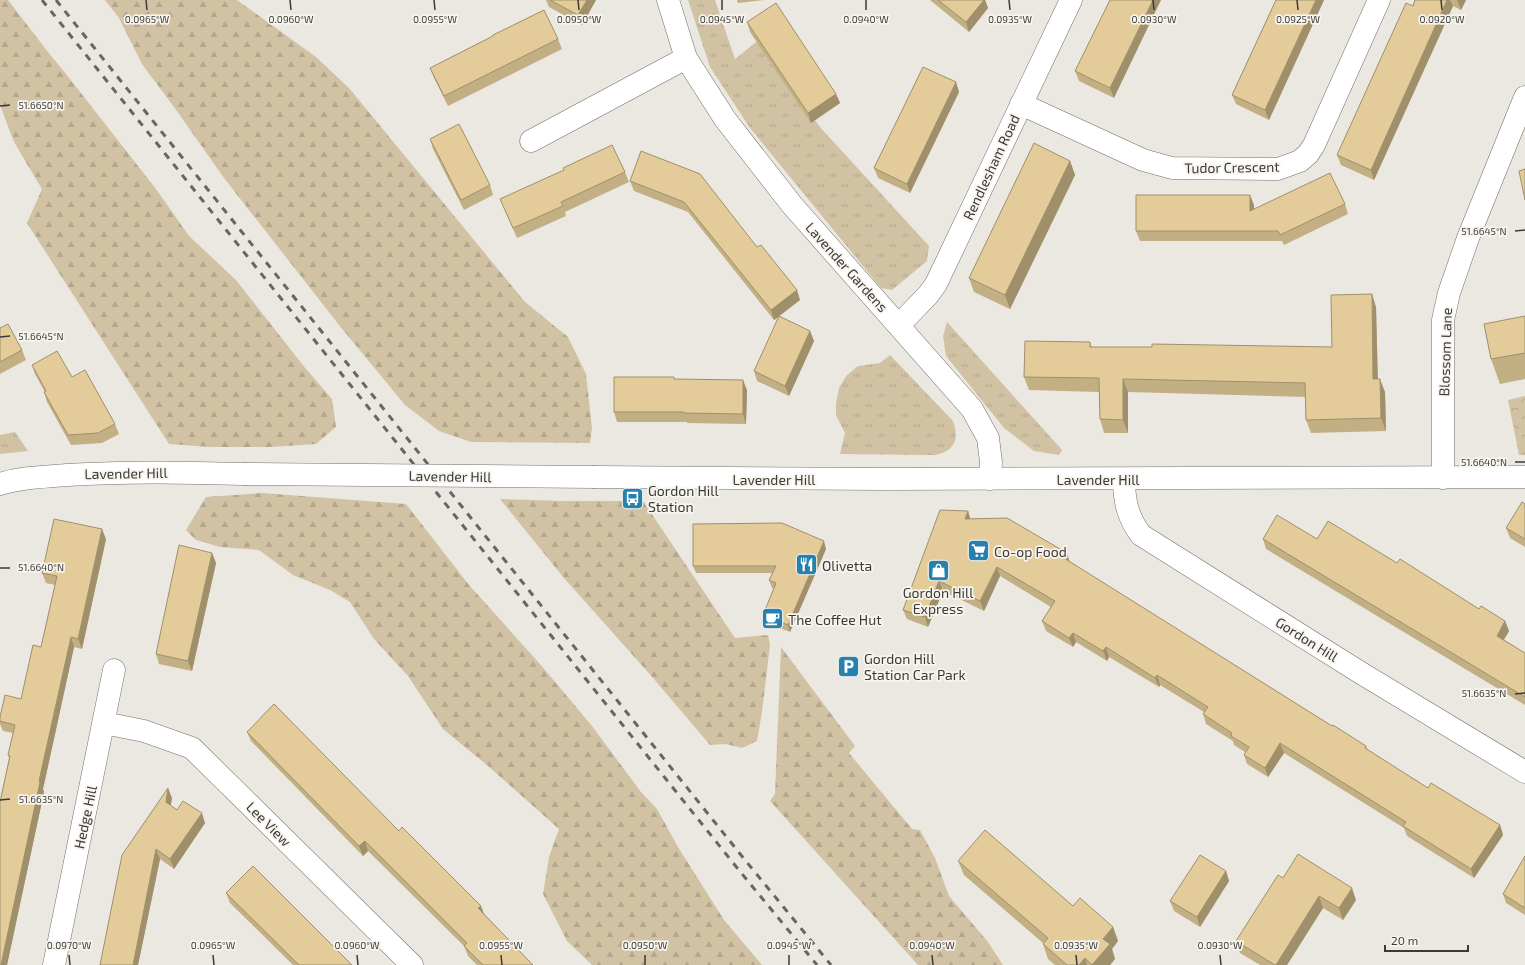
<svg xmlns="http://www.w3.org/2000/svg" width="1525" height="965" font-family="'Exo 2',sans-serif">
<style>
.grass{fill:url(#grass-tufts)}
.forest{fill:url(#forest-firs)}
.park{fill:url(#park-crowns)}
.lines{fill:none;stroke-linecap:round;stroke-linejoin:round}
.street-casing{stroke:#726f6a;stroke-width:23}
.secondary-casing{stroke:#726f6a;stroke-width:23}
.street{stroke:#fff;stroke-width:22}
.secondary{stroke:#fff;stroke-width:22}
.rail{stroke:#686663;stroke-width:3;stroke-dasharray:7 7;stroke-linecap:butt}
.secondary-bridge-casing{stroke:#726f6a;stroke-width:23;stroke-linecap:butt}
.secondary-bridge{stroke:#fff;stroke-width:22}
.wall{fill:#c3af84}
.shaded-wall{fill:#9f8f6b}
.building{fill:#e3cc99;stroke:#9f8f6b}
.ticks{fill:none;stroke:#3b3a38;stroke-width:1.5}
.labels{text-anchor:middle;dominant-baseline:central;stroke-width:3.5;stroke-linejoin:round;paint-order:stroke}
.street-label{font-size:14px;fill:#3b3a38;stroke:#f8f5ef}
.poi-label{font-size:14px;fill:#3b3a38;stroke:#f8f5ef;text-anchor:start}
.ticks-label{font-size:10px;text-anchor:middle;fill:#3b3a38;stroke:#f8f5ef;stroke-width:3.5;stroke-linejoin:round;paint-order:stroke}
</style>
<defs>
<pattern id="grass-tufts" width="24" height="20" patternUnits="userSpaceOnUse"><rect width="24" height="20" fill="#d1c2a3"/><path d="M3 7l-1-3M5 7V3M7 7l1-3M15 17l-1-3M17 17v-4M19 17l1-3" fill="none" stroke="#b4a78d"/></pattern>
<pattern id="forest-firs" width="22" height="20" patternUnits="userSpaceOnUse"><rect width="22" height="20" fill="#d1c2a3"/><path d="M5 1l3.5 6h-7zM16 11l3.5 6h-7z" fill="#b4a78d"/></pattern>
<pattern id="park-crowns" width="20" height="18" patternUnits="userSpaceOnUse"><rect width="20" height="18" fill="#d1c2a3"/><path d="M2 6a3 3 0 1 1 6 0M12 15a3 3 0 1 1 6 0" fill="none" stroke="#b4a78d"/></pattern>
</defs>
<rect width="100%" height="100%" fill="#ebe8e2"/>
<g class="grass">
<path d="M688,0H715L735,59L760,39L819,126L929,246L927,261L892,290L881,288L750,128L710,67Z"/>
<path d="M947,322L1062,450L1059,455L1034,451L1004,428L946,356L943,336Z"/>
<path d="M890,355L953,421C960,440 954,452 934,455L840,454L845,433L836,415V403L839,388L847,375L858,366L880,363Z"/>
<path d="M15,432L28,451L0,454V435Z"/>
</g>
<g class="forest">
<path d="M0,0H8L48,52L66,74L156,189L189,236L236,280L306,369L332,399L336,427L316,444L271,447H210L169,444L27,223L42,189L14,142L0,105Z"/>
<path d="M105,0H237L316,57L349,88L525,302L568,337L586,374L592,428L590,443L471,442L439,431L405,405L339,325L224,178L174,107L142,64L119,18Z"/>
<path d="M262,493L406,504L469,585L540,664L592,726L641,792L657,809L678,847L724,920L762,965H592L567,941L543,894L549,857L559,829L488,766L443,729L408,676L374,639L350,602L330,590L293,575L259,550L220,547L196,540L186,530L206,497Z"/>
<path d="M500,499L561,501H643L735,638L768,635L770,645L762,712L757,741L742,748L726,744L710,745L654,679L564,578Z"/>
<path d="M781,647L855,746L849,753L912,829L920,830L935,858L949,896L988,942L1003,965H918L770,801L775,794Z"/>
</g>
<path class="park" d="M1525,396V455H1519L1508,400Z"/>
<g class="lines">
<defs>
<g id="street">
<path d="M1021,104L1143,160L1172,168L1278,169L1300,161L1308,154L1314,145L1379,0"/>
<path d="M531,141L686,58"/>
<path d="M899,325L928,295L936,284L1071,0"/>
<path d="M1443,478V320L1449,293L1468,238L1525,97"/>
<path d="M104,723L144,731L192,748L412,965"/>
<path d="M54,965L114,670"/>
</g>
<g id="secondary">
<path d="M668,0L686,58L725,119L792,205L972,409L988,438L991,462L990,479"/>
<path d="M595,477L885,479L1525,477"/>
<path d="M1124,479C1124,501 1128,518 1141,535L1361,673L1525,772"/>
<path d="M0,484C21,477 45,477 67,475C126,471 185,472 244,474"/>
</g>
</defs>
<use href="#street" class="street-casing"/>
<use href="#secondary" class="secondary-casing"/>
<use href="#street" class="street"/>
<use href="#secondary" class="secondary"/>
<g class="rail">
<path d="M42,0L738,869L817,965"/>
<path d="M56,0L745,860L831,965"/>
</g>
<defs>
<path id="secondary-bridge" d="M244,474L595,477"/>
</defs>
<use href="#secondary-bridge" class="secondary-bridge-casing"/>
<use href="#secondary-bridge" class="secondary-bridge"/>
</g>
<g class="wall">
<path d="M546,0H596L582,25L549,7Z"/>
<path d="M737,0H764L738,3Z"/>
<path d="M930,0H985L988,8L969,32Z"/>
<path d="M1110,0L1114,98L1079,81L1075,71Z"/>
<path d="M1276,0H1324L1269,120L1236,104L1232,95Z"/>
<path d="M1415,0H1466L1461,10L1453,6L1374,180L1341,165L1337,155Z"/>
<path d="M747,22L836,94L840,103L811,123L750,32Z"/>
<path d="M493,36L558,39L562,49L448,106L434,78L430,68Z"/>
<path d="M956,82L959,92L910,193L878,178L874,168Z"/>
<path d="M430,139L490,185L493,195L464,210L433,149Z"/>
<path d="M641,151L757,247L800,300L779,316L810,331L814,341L789,396L757,381L754,371L779,317L774,320L688,212L634,191L630,181Z"/>
<path d="M1070,161L1075,175L1010,309L974,292L969,278Z"/>
<path d="M625,172L629,182L565,212L566,216L517,238L500,199Z"/>
<path d="M1345,204L1348,214L1284,245L1282,241H1140L1136,231L1254,205V209Z"/>
<path d="M1376,307L1378,379L1385,392L1386,431L1311,433L1306,420L1305,397L1128,392V433H1104L1100,419L1099,392L1029,390L1024,377L1090,342L1092,347H1332Z"/>
<path d="M1525,316V379L1500,384L1491,359Z"/>
<path d="M0,328L22,350L26,360L0,374Z"/>
<path d="M32,365L72,377L115,424L119,434L102,443L71,445L47,402L44,392H45L35,374Z"/>
<path d="M675,379L747,390L746,424L687,423V422H617L614,412Z"/>
<path d="M1525,504V547L1510,538L1506,528Z"/>
<path d="M968,511L970,519L1070,562L1332,726L1366,746L1368,750L1428,788L1500,825L1503,835L1474,878L1407,836L1404,828L1284,753L1268,777L1247,764L1244,755L1245,752L1234,745L1233,741L1206,724L1203,714L1204,712L1160,685L1159,687L1109,657L1107,661L1076,642L1073,647L1046,631L1042,621L1051,607L1000,576L984,611L943,591L928,627L907,619L903,610Z"/>
<path d="M106,539L82,649L74,647L43,789L44,792L7,965H0V802L9,758L8,755L13,733L3,731L0,724V717L21,699L41,647L55,585L46,583L42,573Z"/>
<path d="M1263,539H1317L1397,563L1479,609L1505,621L1509,631L1504,640L1525,653V705L1266,549Z"/>
<path d="M826,549L790,632L765,622L763,615L774,588H772L769,580L773,573H696L693,566Z"/>
<path d="M212,553L216,563L192,671L159,664L156,654Z"/>
<path d="M247,732L399,831L484,914L533,965H477L468,956L464,946L368,851L363,856L251,741Z"/>
<path d="M172,798L171,806L177,810L205,823L174,869L160,859L138,965H100Z"/>
<path d="M1525,856V915L1506,903L1503,894Z"/>
<path d="M958,861L1073,906L1113,927L1118,941L1112,949L1115,959L1110,965H1055L1048,959L1043,944V943L964,875Z"/>
<path d="M1226,871L1229,881L1200,927L1174,911L1170,901Z"/>
<path d="M1283,878L1356,900L1343,920L1323,908L1287,965H1260L1240,953L1236,941Z"/>
<path d="M226,893L352,965H293L230,903Z"/>
</g>
<g class="shaded-wall">
<path d="M587,0H596L582,25L578,15Z"/>
<path d="M984,0H985L988,8L969,32L966,22Z"/>
<path d="M1153,0H1161L1114,98L1110,88Z"/>
<path d="M1316,0H1324L1269,120L1265,110Z"/>
<path d="M1447,0H1450L1453,6L1374,180L1371,170Z"/>
<path d="M1457,0H1466L1461,10Z"/>
<path d="M956,82L959,92L910,193L907,184Z"/>
<path d="M836,94L840,103L811,123L808,113Z"/>
<path d="M1070,161L1075,175L1010,309L1005,295Z"/>
<path d="M1250,195L1254,205V221L1250,211Z"/>
<path d="M797,290L800,300L774,320L771,310Z"/>
<path d="M1372,294L1376,307L1378,392L1373,379Z"/>
<path d="M810,331L814,341L789,396L785,386Z"/>
<path d="M1123,379L1128,392V433L1123,420Z"/>
<path d="M1380,379L1385,392L1386,431L1381,418Z"/>
<path d="M743,380L747,390L746,424L743,414Z"/>
<path d="M968,511L971,521L965,519Z"/>
<path d="M102,529L106,539L82,649L78,639Z"/>
<path d="M824,541L826,549L790,632L788,625Z"/>
<path d="M212,553L216,563L192,671L188,661Z"/>
<path d="M1067,553L1070,563L1064,558Z"/>
<path d="M997,567L1000,576L984,611L980,601Z"/>
<path d="M939,581L943,591L928,627L925,617Z"/>
<path d="M1505,621L1509,631L1500,646L1497,636Z"/>
<path d="M1073,633L1076,642L1073,647L1069,638Z"/>
<path d="M71,637L74,647L43,789L44,792L7,965H1L39,781Z"/>
<path d="M1106,647L1109,657L1107,661L1103,651Z"/>
<path d="M1157,675L1160,685L1159,687L1155,678Z"/>
<path d="M1280,743L1284,753L1268,777L1265,768Z"/>
<path d="M168,788L172,798L169,812L166,802Z"/>
<path d="M202,813L205,823L174,869L170,859Z"/>
<path d="M1500,825L1503,835L1474,878L1471,869Z"/>
<path d="M365,841L368,851L363,856L359,846Z"/>
<path d="M156,849L160,859L138,965H133Z"/>
<path d="M1226,871L1229,881L1200,927L1197,917Z"/>
<path d="M1352,888L1356,900L1343,920L1339,908Z"/>
<path d="M1319,896L1323,908L1287,965H1276Z"/>
<path d="M481,906L485,916L478,908Z"/>
<path d="M1113,927L1118,941L1112,949L1115,959L1110,965H1092L1103,939Z"/>
<path d="M1085,958L1087,965H1079Z"/>
</g>
<g class="building">
<path d="M550,0H587L578,15Z"/>
<path d="M938,0H984L966,22Z"/>
<path d="M1110,0H1153L1110,88L1075,71Z"/>
<path d="M1276,0H1316L1265,110L1232,95Z"/>
<path d="M1415,0H1447L1371,170L1337,155L1406,3L1413,6Z"/>
<path d="M776,3L836,94L808,113L747,22Z"/>
<path d="M544,10L558,39L444,96L430,68L493,36V35Z"/>
<path d="M923,67L956,82L907,184L874,168Z"/>
<path d="M459,124L490,185L461,200L430,139Z"/>
<path d="M1034,143L1070,161L1005,295L969,278Z"/>
<path d="M612,145L625,172L561,202L563,206L513,228L500,199L564,170L563,168Z"/>
<path d="M641,151L700,174L757,247L761,245L797,290L771,310L684,202L630,181Z"/>
<path d="M1525,169V200L1519,171Z"/>
<path d="M1330,173L1345,204L1280,235L1278,231H1136V195H1250V211Z"/>
<path d="M1372,294L1373,379H1380L1381,418L1306,420L1305,383L1123,379V420L1100,419L1099,378L1024,377L1025,341L1090,342V347H1152V344L1332,347L1331,295Z"/>
<path d="M779,316L810,331L785,386L754,371Z"/>
<path d="M1525,316V353L1491,359L1484,324Z"/>
<path d="M8,324L22,350L0,362V328Z"/>
<path d="M57,351L72,377L85,370L115,424L98,433L68,435L44,392L46,391L32,365Z"/>
<path d="M614,377H674V379L743,380V414L684,413V412H614Z"/>
<path d="M1522,502L1525,504V539L1506,528Z"/>
<path d="M940,510L968,511L965,519L1007,518L1067,553L1064,558L1332,726L1333,725L1366,746L1365,748L1428,788L1431,783L1500,825L1471,869L1403,826L1406,822L1280,743L1265,768L1244,755L1249,747L1231,736L1232,733L1203,714L1208,707L1157,675L1155,678L1106,647L1103,651L1073,633L1069,638L1042,621L1055,601L997,567L980,601L939,581L925,617L903,610Z"/>
<path d="M1277,515L1317,539L1328,521L1397,563L1400,559L1479,609L1481,606L1505,621L1497,636L1525,653V697L1263,539Z"/>
<path d="M54,519L102,529L78,639L71,637L39,781L40,782L1,965H0V802L10,756L8,755L15,725L0,721V717L5,695L21,699L33,645L41,647L57,576L42,573Z"/>
<path d="M782,523L824,541L788,625L763,615L776,583L769,580L776,566H693V524Z"/>
<path d="M179,545L212,553L188,661L156,654Z"/>
<path d="M274,704L399,831L402,827L481,906L478,908L533,965H483L464,946L467,943L365,841L359,846L247,732Z"/>
<path d="M168,788L166,802L177,810L183,801L202,813L170,859L156,849L133,965H100L122,855Z"/>
<path d="M985,830L1073,906L1080,898L1113,927L1103,939L1110,944L1092,965L1085,958L1079,965H1067L1043,944L1048,938L958,861Z"/>
<path d="M1298,854L1352,888L1339,908L1319,896L1276,965H1275L1236,941L1278,875L1283,878Z"/>
<path d="M1200,855L1226,871L1197,917L1170,901Z"/>
<path d="M1525,856V908L1503,894Z"/>
<path d="M253,866L352,965H299L226,893Z"/>
</g>
<path class="ticks" d="M146,0L147,10M290,0L291,10M434,0L435,10M578,0L579,10M722,0V10M866,0V10M1009,0L1010,10M1153,0L1154,10M1297,0L1298,10M1441,0L1442,10M0,106L10,105M1515,231L1525,230M0,337L10,336M1515,462H1525M0,568H10M1515,694L1525,693M0,800L10,799M69,955L70,965M213,955L214,965M357,955L358,965M501,955L502,965M645,955V965M789,955V965M932,955L933,965M1076,955L1077,965M1220,955L1221,965"/>
<defs>
<symbol id="bus-square" viewBox="-11 -11 22 22"><rect x="-9" y="-9" width="18" height="18" rx="4" fill="#2681ae" stroke="#f8f5ef"/><path d="M-5-6H5V4H4V6H2V4H-2V6H-4V4H-5ZM-3.5-4V0h7V-4ZM-3.5 1.2v1.5H-2V1.2ZM2 1.2v1.5H3.5V1.2Z" fill="#fff"/></symbol>
<symbol id="supermarket-square" viewBox="-11 -11 22 22"><rect x="-9" y="-9" width="18" height="18" rx="4" fill="#2681ae" stroke="#f8f5ef"/><path d="M-6-5.5h2.5l.6 2H6L4.5 2H-2.5L-4.4-4H-6ZM-1.5 3.2a1.3 1.3 0 1 0 .1 0ZM3 3.2a1.3 1.3 0 1 0 .1 0Z" fill="#fff"/></symbol>
<symbol id="restaurant-square" viewBox="-11 -11 22 22"><rect x="-9" y="-9" width="18" height="18" rx="4" fill="#2681ae" stroke="#f8f5ef"/><path d="M-5-6h1v4h1v-4h1v4h1v-4h1v5L-1.5 .5V6h-2V.5L-5-1ZM5-6V6H3V1.5H1.5Q1.5-4 5-6Z" fill="#fff"/></symbol>
<symbol id="shop-square" viewBox="-11 -11 22 22"><rect x="-9" y="-9" width="18" height="18" rx="4" fill="#2681ae" stroke="#f8f5ef"/><path d="M-5-2.5h2.3a2.7 3.5 0 0 1 5.4 0H5L5.5 6h-11ZM-1.5-2.5h3a1.5 2.3 0 0 0-3 0Z" fill="#fff"/></symbol>
<symbol id="cafe-square" viewBox="-11 -11 22 22"><rect x="-9" y="-9" width="18" height="18" rx="4" fill="#2681ae" stroke="#f8f5ef"/><path d="M-5.5-4.5H6V0H3Q3 3.5 0 3.5H-2.5Q-5.5 3.5-5.5 0ZM3-3.2v2h1.7v-2ZM-6 4.5H4V6H-6Z" fill="#fff"/></symbol>
<symbol id="parking-square" viewBox="-11 -11 22 22"><rect x="-9" y="-9" width="18" height="18" rx="4" fill="#2681ae" stroke="#f8f5ef"/><path d="M-3.5-5.5H1a3.5 3.5 0 0 1 0 7H-1V5.5H-3.5ZM-1-3.4V-.6H.8a1.4 1.4 0 0 0 0-2.8Z" fill="#fff"/></symbol>
</defs>
<g fill-rule="evenodd">
<use href="#bus-square" x="620" y="486" width="25" height="25"/>
<use href="#supermarket-square" x="966" y="538" width="25" height="25"/>
<use href="#restaurant-square" x="794" y="552" width="25" height="25"/>
<use href="#shop-square" x="926" y="558" width="25" height="25"/>
<use href="#cafe-square" x="760" y="606" width="25" height="25"/>
<use href="#parking-square" x="836" y="654" width="25" height="25"/>
</g>
<g class="labels">
<g class="street-label">
<text transform="translate(991 167) rotate(-65)">Rendlesham Road</text>
<text transform="translate(1232 167) rotate(-1)">Tudor Crescent</text>
<text transform="translate(847 267) rotate(48)">Lavender Gardens</text>
<text transform="translate(1445 352) rotate(-88)">Blossom Lane</text>
<text transform="translate(126 473) rotate(-1)">Lavender Hill</text>
<text transform="translate(450 476) rotate(1)">Lavender Hill</text>
<text x="774" y="479">Lavender Hill</text>
<text x="1098" y="479">Lavender Hill</text>
<text transform="translate(1307 639) rotate(32)">Gordon Hill</text>
<text transform="translate(85 817) rotate(-78)">Hedge Hill</text>
<text transform="translate(269 824) rotate(45)">Lee View</text>
</g>
<g class="poi-label">
<text x="648" y="490">Gordon Hill<tspan x="648" dy="16">Station</tspan></text>
<text x="994" y="551">Co-op Food</text>
<text x="822" y="565">Olivetta</text>
<text x="938" y="592" text-anchor="middle">Gordon Hill<tspan x="938" dy="16">Express</tspan></text>
<text x="788" y="619">The Coffee Hut</text>
<text x="864" y="658">Gordon Hill<tspan x="864" dy="16">Station Car Park</tspan></text>
</g>
</g>
<g class="ticks-label">
<text x="147" y="23">0.0965°W</text>
<text x="291" y="23">0.0960°W</text>
<text x="435" y="23">0.0955°W</text>
<text x="579" y="23">0.0950°W</text>
<text x="722" y="23">0.0945°W</text>
<text x="866" y="23">0.0940°W</text>
<text x="1010" y="23">0.0935°W</text>
<text x="1154" y="23">0.0930°W</text>
<text x="1298" y="23">0.0925°W</text>
<text x="1442" y="23">0.0920°W</text>
<text x="41" y="109">51.6650°N</text>
<text x="1484" y="235">51.6645°N</text>
<text x="41" y="340">51.6645°N</text>
<text x="1484" y="466">51.6640°N</text>
<text x="41" y="571">51.6640°N</text>
<text x="1484" y="697">51.6635°N</text>
<text x="41" y="803">51.6635°N</text>
<text x="69" y="949">0.0970°W</text>
<text x="213" y="949">0.0965°W</text>
<text x="357" y="949">0.0960°W</text>
<text x="501" y="949">0.0955°W</text>
<text x="645" y="949">0.0950°W</text>
<text x="789" y="949">0.0945°W</text>
<text x="932" y="949">0.0940°W</text>
<text x="1076" y="949">0.0935°W</text>
<text x="1220" y="949">0.0930°W</text>
</g>
<path d="M1385 945v6h83v-6" fill="none" stroke="#3b3a38" stroke-width="2"/>
<text x="1391" y="945" font-size="12" fill="#3b3a38" stroke="#f8f5ef" stroke-width="3" paint-order="stroke">20 m</text>
</svg>
